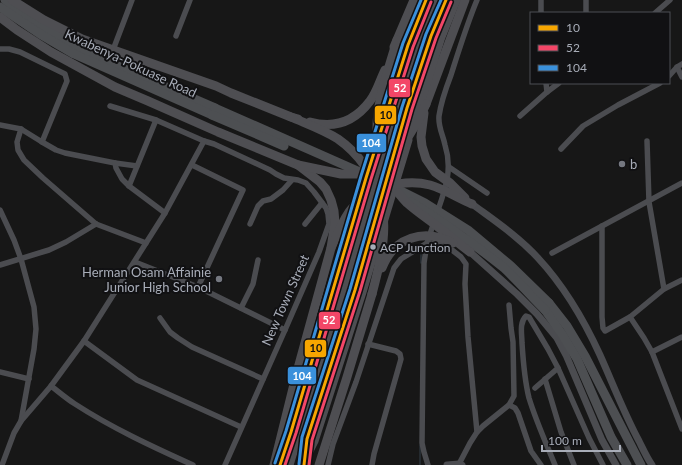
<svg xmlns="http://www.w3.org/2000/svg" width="682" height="465" font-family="Lato,sans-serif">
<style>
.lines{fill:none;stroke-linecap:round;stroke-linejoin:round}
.stream{stroke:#2a3239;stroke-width:1.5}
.minor{stroke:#4b4c50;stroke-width:5.5}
.tertiary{stroke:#4b4c50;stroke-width:7}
.primary{stroke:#4d4f52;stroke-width:9}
.trunk{stroke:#4e4e52;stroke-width:9}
.primary-bridge{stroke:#4d4f52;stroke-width:9}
.trunk-bridge{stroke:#4e4e52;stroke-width:9}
.bus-1-casing{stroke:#111113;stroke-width:6}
.bus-2-casing{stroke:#111113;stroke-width:6}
.bus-3-casing{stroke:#111113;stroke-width:6}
.bus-1{stroke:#f7a600;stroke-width:3}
.bus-2{stroke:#f34667;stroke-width:3}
.bus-3{stroke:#3a90db;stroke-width:3}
.poi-dot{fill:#757880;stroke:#111113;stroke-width:1.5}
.bus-dot{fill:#a8adb8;stroke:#111113;stroke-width:1.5}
.labels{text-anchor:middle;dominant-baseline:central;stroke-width:4;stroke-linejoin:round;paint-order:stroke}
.bus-label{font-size:12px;fill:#a8adb8;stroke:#111113;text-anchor:start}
.street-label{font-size:13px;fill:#a8adb8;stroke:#111113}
.poi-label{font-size:13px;fill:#a8adb8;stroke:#111113;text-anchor:start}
.line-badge{stroke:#111113;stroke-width:1.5}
.badge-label{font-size:11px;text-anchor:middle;font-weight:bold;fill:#fff}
.pale-badge-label{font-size:11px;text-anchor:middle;font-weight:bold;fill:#111}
</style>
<rect width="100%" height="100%" fill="#171717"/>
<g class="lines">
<g class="stream">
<path d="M421,263V255"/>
<path d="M420,465V445"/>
</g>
<g class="minor">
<path d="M586,0V13"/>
<path d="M541,13V0"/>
<path d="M655,13L670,0"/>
<path d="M176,36L190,0"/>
<path d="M0,49H9L20,52L65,74L67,81L42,142L21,129L0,125"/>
<path d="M113,50L132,0"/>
<path d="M677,67L682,77"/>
<path d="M669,76L677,67L682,64"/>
<path d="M546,83L547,92"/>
<path d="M520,116L547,92L559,83"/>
<path d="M21,129L17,142L18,150L24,160L43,178L96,224L146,243"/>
<path d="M204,141L214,144L270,170L276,174L284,178L298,180L306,183L314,192L326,208L328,214L329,224L319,252L285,330L225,465"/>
<path d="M647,141L649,202L664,289"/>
<path d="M42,142L56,150L65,153L115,163L116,168L122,179L129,186L165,213"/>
<path d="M561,149L583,126L618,105L660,83"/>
<path d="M115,163L137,166"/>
<path d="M192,165L243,190C228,223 213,255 198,287"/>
<path d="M449,167L487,193"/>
<path d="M129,186L156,120"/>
<path d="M0,210L14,240L21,259L34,307L36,329L34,349L21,421"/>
<path d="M437,213C445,190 453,170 445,145C443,135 438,127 439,116C441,102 446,88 451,75C459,50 467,24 477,0"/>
<path d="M250,224L258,206L263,201L271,199L283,190L292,180"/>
<path d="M305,224L322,203"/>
<path d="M602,226V317L603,328L605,331L630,317L664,289L682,280"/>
<path d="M552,253L682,183"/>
<path d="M135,262L198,287L285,330"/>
<path d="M0,265L49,250L66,242L96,224"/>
<path d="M241,308L253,284L258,260"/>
<path d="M630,317L644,338L652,352L682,429"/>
<path d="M160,318L170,332L178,338L192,347L263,379"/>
<path d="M84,341L137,380L241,427"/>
<path d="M368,344L396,351L400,354L401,359L374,454L372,465"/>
<path d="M652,352L682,337"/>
<path d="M558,368L589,438L603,465"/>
<path d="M0,372L29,379"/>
<path d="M545,379L561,432L574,465"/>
<path d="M51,386C59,392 67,399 75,404C112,428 153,447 193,465"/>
<path d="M535,388L558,368L548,349L529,317L526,316C519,323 522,334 522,343C523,359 525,382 529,398C536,421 546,443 555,465"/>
<path d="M509,405L515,408L518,413L531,451L541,465"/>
<path d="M459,464L470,443L477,432L483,426L509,405L514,396L513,342L511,328L509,305"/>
<path d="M2,465L14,433L21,421L51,386L84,341L165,213L204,141L156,120L110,106"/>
<path d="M328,465L333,444L356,382L394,268L401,259L427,243L438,244L452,250L461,257L466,264L465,284L468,337L477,432"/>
<path d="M428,465L424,452L422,443L424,263L427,243L434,222"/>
</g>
<g class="tertiary">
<path d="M472,204C495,221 519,237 538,258C564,286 584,320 600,355C613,384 624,413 639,441C643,449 647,458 652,465"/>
<path d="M470,252L517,294L537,314L557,338L566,355L602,440L616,465"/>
<path d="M447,465L459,464L462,465"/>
</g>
<g class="primary">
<path d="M5,0L31,20L78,48L99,58L215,108"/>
<path d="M0,7L40,34L74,54L212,115"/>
<path d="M549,303L567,326L585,356L641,465"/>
<path d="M545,310L562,334L577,359L611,437L627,465"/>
</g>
<g class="trunk">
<path d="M12,0L44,20L82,39L216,86L231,93L291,117L298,119"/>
<path d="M0,17L17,30L51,52L115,87L148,101L218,132L298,165L320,182L326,189L331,200L334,211L335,223L331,248L297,372L274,465"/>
<path d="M394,47L414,0"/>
<path d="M426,104L465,0"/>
<path d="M310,122C335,129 355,121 370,101C377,92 380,80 385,70"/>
<path d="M413,125L441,37L456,0"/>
<path d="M387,180L407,108L431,36L446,0"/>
<path d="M307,455L314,441L362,292L408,140"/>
<path d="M280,464L291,432L366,178L408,45L426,0"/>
<path d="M289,465L422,32L435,0"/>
<path d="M304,465L307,439L355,290L381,200"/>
<path d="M319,465L347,377L372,294"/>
</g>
<g class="primary-bridge">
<path d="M215,108L360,172L399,190L425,203L468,230L511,266L549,303"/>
<path d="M212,115L284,146"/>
<path d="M411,202C443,222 474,244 504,268C518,281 531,296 545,310"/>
</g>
<g class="trunk-bridge">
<path d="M397,40C389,69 376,101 377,132C377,142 380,152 383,161C387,177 395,191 407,203C417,212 428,219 438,227C449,235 459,244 470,252"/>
<path d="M424,113L421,137L422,146L426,159L435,172L450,183L465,198"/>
<path d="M291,117C307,124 324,130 338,139C348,146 357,155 364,165C394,207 384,248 372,294"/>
<path d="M298,165L341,174H358L382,165L393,156L402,147L418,121L426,104"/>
<path d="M331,248C336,237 342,222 349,212C366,189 402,178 430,185C444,189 458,198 472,204"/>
<path d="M382,268C394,237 424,228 453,243"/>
</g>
<defs>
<g id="bus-1">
<path d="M280,465L291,432L366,178L408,45L426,0"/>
<path d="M304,465L307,439L355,290L407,108L431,36L446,0"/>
</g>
<g id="bus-2">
<path d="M285,465L296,433L371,179L413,47L431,2"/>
<path d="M309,465L312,440L360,291L412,109L436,38L451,2"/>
</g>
<g id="bus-3">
<path d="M275,463L286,431L361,176L403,43L421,0"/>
<path d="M299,464L302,437L350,289L402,107L426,34L441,0"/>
</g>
</defs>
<use href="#bus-1" class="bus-1-casing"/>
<use href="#bus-2" class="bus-2-casing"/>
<use href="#bus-3" class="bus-3-casing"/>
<use href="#bus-1" class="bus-1"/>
<use href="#bus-2" class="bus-2"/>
<use href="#bus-3" class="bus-3"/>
</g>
<g class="poi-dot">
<circle cx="622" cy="164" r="4"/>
<circle cx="219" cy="279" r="4"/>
</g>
<circle class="bus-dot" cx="373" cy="247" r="3.5"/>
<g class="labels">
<g class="bus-label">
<text x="380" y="247">ACP Junction</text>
</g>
<g class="street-label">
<text transform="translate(131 63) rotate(25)">Kwabenya-Pokuase Road</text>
<text transform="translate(285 300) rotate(-66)">New Town Street</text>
</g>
<g class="poi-label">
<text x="630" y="164">b</text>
<text x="211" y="272" text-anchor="end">Herman Osam Affainie<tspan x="211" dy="15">Junior High School</tspan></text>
</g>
</g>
<g class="line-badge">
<rect x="388" y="78" width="23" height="20" rx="4" fill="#f34667"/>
<rect x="374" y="105" width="23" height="20" rx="4" fill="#f7a600"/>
<rect x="356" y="133" width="31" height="20" rx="4" fill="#3a90db"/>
<rect x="318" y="311" width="23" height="19" rx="4" fill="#f34667"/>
<rect x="304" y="339" width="23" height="19" rx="4" fill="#f7a600"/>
<rect x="287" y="366" width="30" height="19" rx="4" fill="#3a90db"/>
</g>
<g class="badge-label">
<text x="400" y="92">52</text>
<text x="371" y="147">104</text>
<text x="329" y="324">52</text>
<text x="302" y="380">104</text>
</g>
<g class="pale-badge-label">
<text x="386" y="119">10</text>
<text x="316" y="352">10</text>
</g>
<rect x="530" y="12" width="140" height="72" fill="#111113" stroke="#4d4f55"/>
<rect x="538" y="25" width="20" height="6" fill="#f7a600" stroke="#4d4f55"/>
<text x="566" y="32" font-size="12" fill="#a8adb8">10</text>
<rect x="538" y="45" width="20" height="6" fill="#f34667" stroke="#4d4f55"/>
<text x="566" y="52" font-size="12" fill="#a8adb8">52</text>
<rect x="538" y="65" width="20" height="6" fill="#3a90db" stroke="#4d4f55"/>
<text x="566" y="72" font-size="12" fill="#a8adb8">104</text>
<path d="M542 445v6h78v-6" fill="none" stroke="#a8adb8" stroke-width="2"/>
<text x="548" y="445" font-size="12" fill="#a8adb8" stroke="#111113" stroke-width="3" paint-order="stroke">100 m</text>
</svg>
